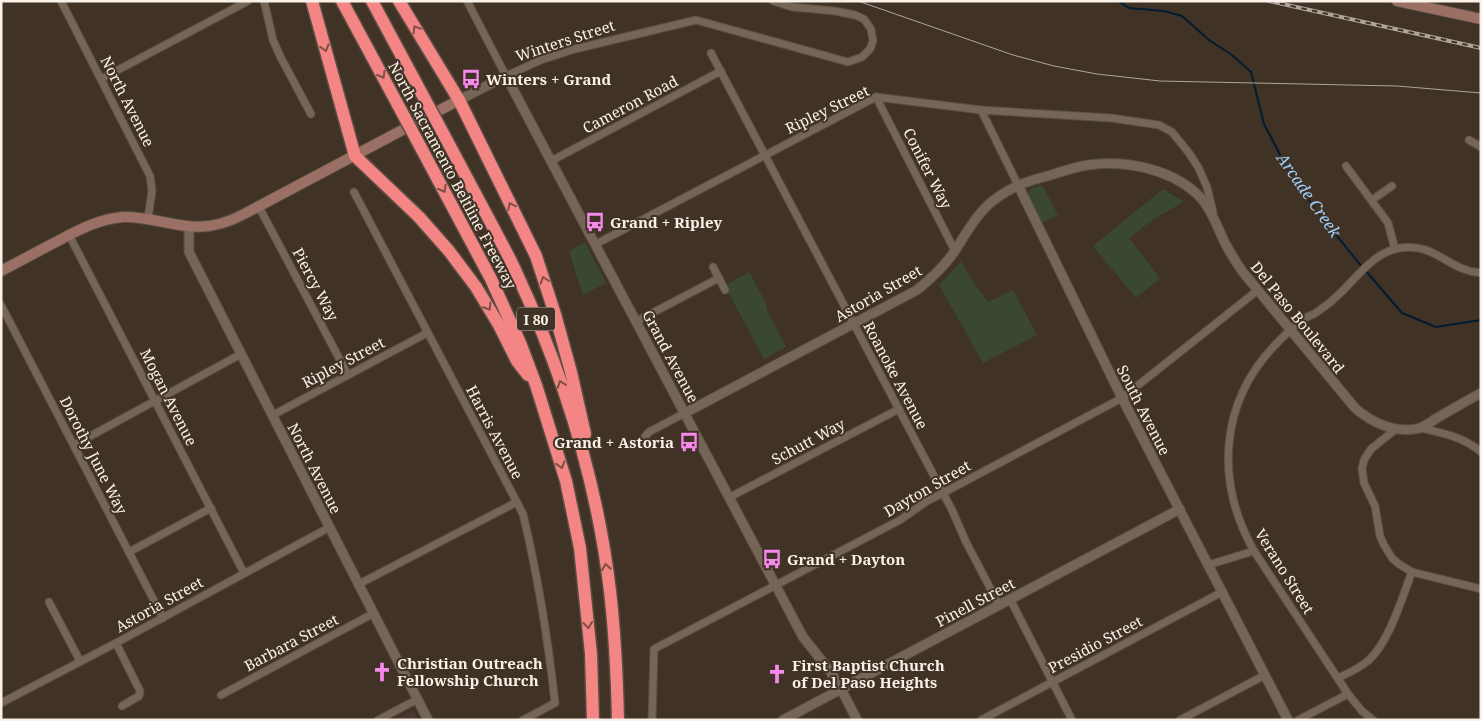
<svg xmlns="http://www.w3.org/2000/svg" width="1482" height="721" font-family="'Noto Serif',serif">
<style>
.education{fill:#4b3731}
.green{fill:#3a4830}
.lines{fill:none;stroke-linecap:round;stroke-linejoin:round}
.stream{stroke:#031b31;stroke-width:2}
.minor-casing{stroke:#594e42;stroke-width:9}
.tertiary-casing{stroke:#594e42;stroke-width:11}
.secondary-casing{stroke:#594e42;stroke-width:12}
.motorway-casing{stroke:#594e42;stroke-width:15}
.minor{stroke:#746557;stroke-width:7}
.tertiary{stroke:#746557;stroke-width:9}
.secondary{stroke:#9a6f64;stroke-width:10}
.motorway{stroke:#f38584;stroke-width:12}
.tram{stroke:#b0a59b;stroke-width:1}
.rail-casing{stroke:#b0a59b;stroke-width:4}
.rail{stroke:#403225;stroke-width:2;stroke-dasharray:5.5;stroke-linecap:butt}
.motorway-bridge-casing{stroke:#594e42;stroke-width:15;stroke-linecap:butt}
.motorway-bridge{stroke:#f38584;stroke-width:12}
.oneway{stroke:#7f4f46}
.labels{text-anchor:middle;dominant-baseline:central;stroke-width:4;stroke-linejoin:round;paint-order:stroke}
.shield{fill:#403225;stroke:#c2b8ae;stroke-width:1}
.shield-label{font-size:14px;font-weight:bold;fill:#faf1e9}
.street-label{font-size:15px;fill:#faf1e9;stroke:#403225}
.poi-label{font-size:15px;font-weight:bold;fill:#faf1e9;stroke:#403225;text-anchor:start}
.water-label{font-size:16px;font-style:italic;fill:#9ecefc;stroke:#403225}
</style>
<rect width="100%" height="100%" fill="#403225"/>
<path class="education" d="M413,710L418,720H394L397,719Z"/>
<g class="green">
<path d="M1042,185L1058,215L1042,223L1028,195L1030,189Z"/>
<path d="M1163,189L1184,202L1155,218L1129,238L1160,278L1136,298L1093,246Z"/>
<path d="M585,242L606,283L583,295L569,251Z"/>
<path d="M961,261L972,280L988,302L1013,290L1037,335L983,363L939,285Z"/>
<path d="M749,272L767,305L766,306L768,312L786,347L764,359L725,286Z"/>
</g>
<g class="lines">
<g class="stream">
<path d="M1118,1L1129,8L1164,11L1182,16L1209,40L1232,55L1251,72L1264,124L1289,172L1316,210L1362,267"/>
<path d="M1365,270L1402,313L1436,327L1481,320"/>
</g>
<defs>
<g id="minor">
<path d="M61,1L150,176L152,191L148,218"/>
<path d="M264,1L273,40L280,56L311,114"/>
<path d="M467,1L506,76L541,60L575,49L696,20L848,62L862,57L870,49L873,41L871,29L864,19L855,15L835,11L792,7L773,1"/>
<path d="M711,53L952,510L966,542L999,605"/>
<path d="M101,79L248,1"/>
<path d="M876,97L955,251"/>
<path d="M981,110L1018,185"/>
<path d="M1469,140L1481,147"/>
<path d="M551,161L721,71"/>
<path d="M1346,166L1388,223L1395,249"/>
<path d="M354,192L523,514C538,577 548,639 555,703L523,720"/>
<path d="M1372,200L1392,186"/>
<path d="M259,207L348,375"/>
<path d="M69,235L244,573"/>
<path d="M596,244L876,97L981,110L1111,118L1159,125L1172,132L1189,153L1198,167L1207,187L1213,212"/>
<path d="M713,267L725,290"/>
<path d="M1,305L163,618"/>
<path d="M637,321L719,278"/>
<path d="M273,415L427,333"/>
<path d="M1421,428C1442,433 1464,437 1481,452"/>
<path d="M1396,429L1371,449L1364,460L1362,469L1364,483L1375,506L1380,536L1384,545L1392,558L1399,564L1412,572L1481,589"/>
<path d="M639,444L649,432L685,413"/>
<path d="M74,445L241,354"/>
<path d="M730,497L899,409"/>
<path d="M129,552L211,508"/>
<path d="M1208,565L1254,551"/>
<path d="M359,584L517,502"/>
<path d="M1010,599L1072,720"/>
<path d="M49,602L80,661"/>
<path d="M116,643L140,691L139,696L122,706"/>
<path d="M1338,678C1349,673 1360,668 1369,660C1390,640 1401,600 1412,572"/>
<path d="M221,695L374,613"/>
<path d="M1,703L116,643L330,527"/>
<path d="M378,720L418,699"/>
<path d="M652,720L654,649L900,520L927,501L943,493L1122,398L1258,290"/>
<path d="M981,720L1222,592"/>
<path d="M1180,720L1265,675"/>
<path d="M1298,720L1348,694"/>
<path d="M1373,720L1362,711L1348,694L1254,551C1214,480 1220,400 1278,342C1285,335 1293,327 1300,321C1304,318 1309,316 1314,314C1321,309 1329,304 1335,298C1355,281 1372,252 1400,248C1435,242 1449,271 1481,273"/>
</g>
<g id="tertiary">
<path d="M459,100L506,76L803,637L830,671L841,689L857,720"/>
<path d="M1018,185L1122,398L1288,720"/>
<path d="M189,227V252L428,720"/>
<path d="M685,413L917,290C932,278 946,265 956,249C966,234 974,218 987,206C1006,188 1027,181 1051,175C1063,171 1075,167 1088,165C1124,160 1168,168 1196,193C1211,207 1217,227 1226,245C1231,254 1236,262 1242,271L1355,408C1372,423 1396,434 1420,428C1426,426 1432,421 1437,418C1451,410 1466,401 1481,393"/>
<path d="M783,720L1180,509"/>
</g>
<g id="secondary">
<path d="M1397,1L1481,19"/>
<path d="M1,271C18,262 35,253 52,244C75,232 97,219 123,217C145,216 166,224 187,226C208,229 228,223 246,213L459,100"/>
</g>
<g id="motorway">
<path d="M312,1L355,156L419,217L449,251L476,287L499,325L517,361L528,375"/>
<path d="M342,1L398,105"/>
<path d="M372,1L422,94"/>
<path d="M399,1L459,100L536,256L555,314L571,372L585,434"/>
<path d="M444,135C460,165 476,195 492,225C500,241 509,256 516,272C563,373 597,481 610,591C615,634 617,677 618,720"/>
<path d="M420,146L491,279L521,345L536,385L566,481L580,548L591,654L593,720"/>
</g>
</defs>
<use href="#minor" class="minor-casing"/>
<use href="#tertiary" class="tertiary-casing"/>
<use href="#secondary" class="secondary-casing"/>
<use href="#motorway" class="motorway-casing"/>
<use href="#minor" class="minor"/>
<use href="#tertiary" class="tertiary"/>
<use href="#secondary" class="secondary"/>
<use href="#motorway" class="motorway"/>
<path class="tram" d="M858,1L1013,55L1054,66L1097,74L1160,81L1397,86L1481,93"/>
<defs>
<path id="rail" d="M1269,1L1481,48"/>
</defs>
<use href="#rail" class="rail-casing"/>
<use href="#rail" class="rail"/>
<defs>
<g id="motorway-bridge">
<path d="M422,94L444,135"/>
<path d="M398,105L420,146"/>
</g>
</defs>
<use href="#motorway-bridge" class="motorway-bridge-casing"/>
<use href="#motorway-bridge" class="motorway-bridge"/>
</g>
<defs><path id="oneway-chevron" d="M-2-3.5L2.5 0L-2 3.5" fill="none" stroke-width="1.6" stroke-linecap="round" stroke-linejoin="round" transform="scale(1.25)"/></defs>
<g class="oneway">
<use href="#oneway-chevron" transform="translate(416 29) rotate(-122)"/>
<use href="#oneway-chevron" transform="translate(325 48) rotate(74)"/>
<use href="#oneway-chevron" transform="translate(382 75) rotate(61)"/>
<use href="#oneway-chevron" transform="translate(443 189) rotate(62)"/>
<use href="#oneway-chevron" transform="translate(511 206) rotate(-116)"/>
<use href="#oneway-chevron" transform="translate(544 280) rotate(-108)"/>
<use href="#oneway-chevron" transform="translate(488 307) rotate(58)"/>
<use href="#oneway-chevron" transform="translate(561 384) rotate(-110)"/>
<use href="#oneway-chevron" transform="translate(561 465) rotate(73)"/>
<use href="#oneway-chevron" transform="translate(606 567) rotate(-99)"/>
<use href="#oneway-chevron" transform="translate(588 625) rotate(84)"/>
</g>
<defs>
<symbol id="bus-bare" viewBox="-9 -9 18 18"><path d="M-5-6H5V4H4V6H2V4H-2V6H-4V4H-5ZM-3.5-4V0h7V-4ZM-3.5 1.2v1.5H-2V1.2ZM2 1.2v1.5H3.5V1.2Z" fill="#f788ec" stroke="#403225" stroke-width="2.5" paint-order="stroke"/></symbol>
<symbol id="church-bare" viewBox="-9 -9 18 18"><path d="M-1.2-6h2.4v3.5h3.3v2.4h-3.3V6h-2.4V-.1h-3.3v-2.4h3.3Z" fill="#f788ec" stroke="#403225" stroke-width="2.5" paint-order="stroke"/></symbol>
</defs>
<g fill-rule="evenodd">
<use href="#bus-bare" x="457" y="65" width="28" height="28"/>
<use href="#bus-bare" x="581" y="208" width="28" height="28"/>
<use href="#bus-bare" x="675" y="428" width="28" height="28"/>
<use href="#bus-bare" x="758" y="545" width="28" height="28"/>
<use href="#church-bare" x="368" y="658" width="28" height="28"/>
<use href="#church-bare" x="763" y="660" width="28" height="28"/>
</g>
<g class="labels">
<rect class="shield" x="517" y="307.5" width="38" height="23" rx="4"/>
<g class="shield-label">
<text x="536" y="319">I 80</text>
</g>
<g class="street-label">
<text transform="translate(565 40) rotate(-18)">Winters Street</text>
<text transform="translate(128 101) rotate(63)">North Avenue</text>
<text transform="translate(630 104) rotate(-28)">Cameron Road</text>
<text transform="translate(827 109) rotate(-26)">Ripley Street</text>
<text transform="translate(928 168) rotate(63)">Conifer Way</text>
<text transform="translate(453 175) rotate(62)">North Sacramento Beltline Freeway</text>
<text transform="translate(316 284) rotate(62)">Piercy Way</text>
<text transform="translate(878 293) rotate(-30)">Astoria Street</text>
<text transform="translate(1298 317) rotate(51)">Del Paso Boulevard</text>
<text transform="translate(671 356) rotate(62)">Grand Avenue</text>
<text transform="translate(343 362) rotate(-28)">Ripley Street</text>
<text transform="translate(896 375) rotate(62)">Roanoke Avenue</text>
<text transform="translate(169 397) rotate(63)">Mogan Avenue</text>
<text transform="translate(1144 410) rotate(63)">South Avenue</text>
<text transform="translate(495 432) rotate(62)">Harris Avenue</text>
<text transform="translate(808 441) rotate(-28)">Schutt Way</text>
<text transform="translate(94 455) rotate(63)">Dorothy June Way</text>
<text transform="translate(315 468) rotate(63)">North Avenue</text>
<text transform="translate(927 488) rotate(-30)">Dayton Street</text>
<text transform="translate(1285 571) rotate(58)">Verano Street</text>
<text transform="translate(975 602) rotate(-28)">Pinell Street</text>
<text transform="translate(159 604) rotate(-29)">Astoria Street</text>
<text transform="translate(291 642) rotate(-28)">Barbara Street</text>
<text transform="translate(1095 644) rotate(-28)">Presidio Street</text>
</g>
<g class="poi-label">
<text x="486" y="79">Winters + Grand</text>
<text x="610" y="222">Grand + Ripley</text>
<text x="674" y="442" text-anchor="end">Grand + Astoria</text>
<text x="787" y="559">Grand + Dayton</text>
<text x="397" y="663">Christian Outreach<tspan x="397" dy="17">Fellowship Church</tspan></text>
<text x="792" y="665">First Baptist Church<tspan x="792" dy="17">of Del Paso Heights</tspan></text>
</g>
<g class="water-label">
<text transform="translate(1309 195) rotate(55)">Arcade Creek</text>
</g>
</g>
<rect width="1482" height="721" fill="none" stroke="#faf1e9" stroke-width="5"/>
</svg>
